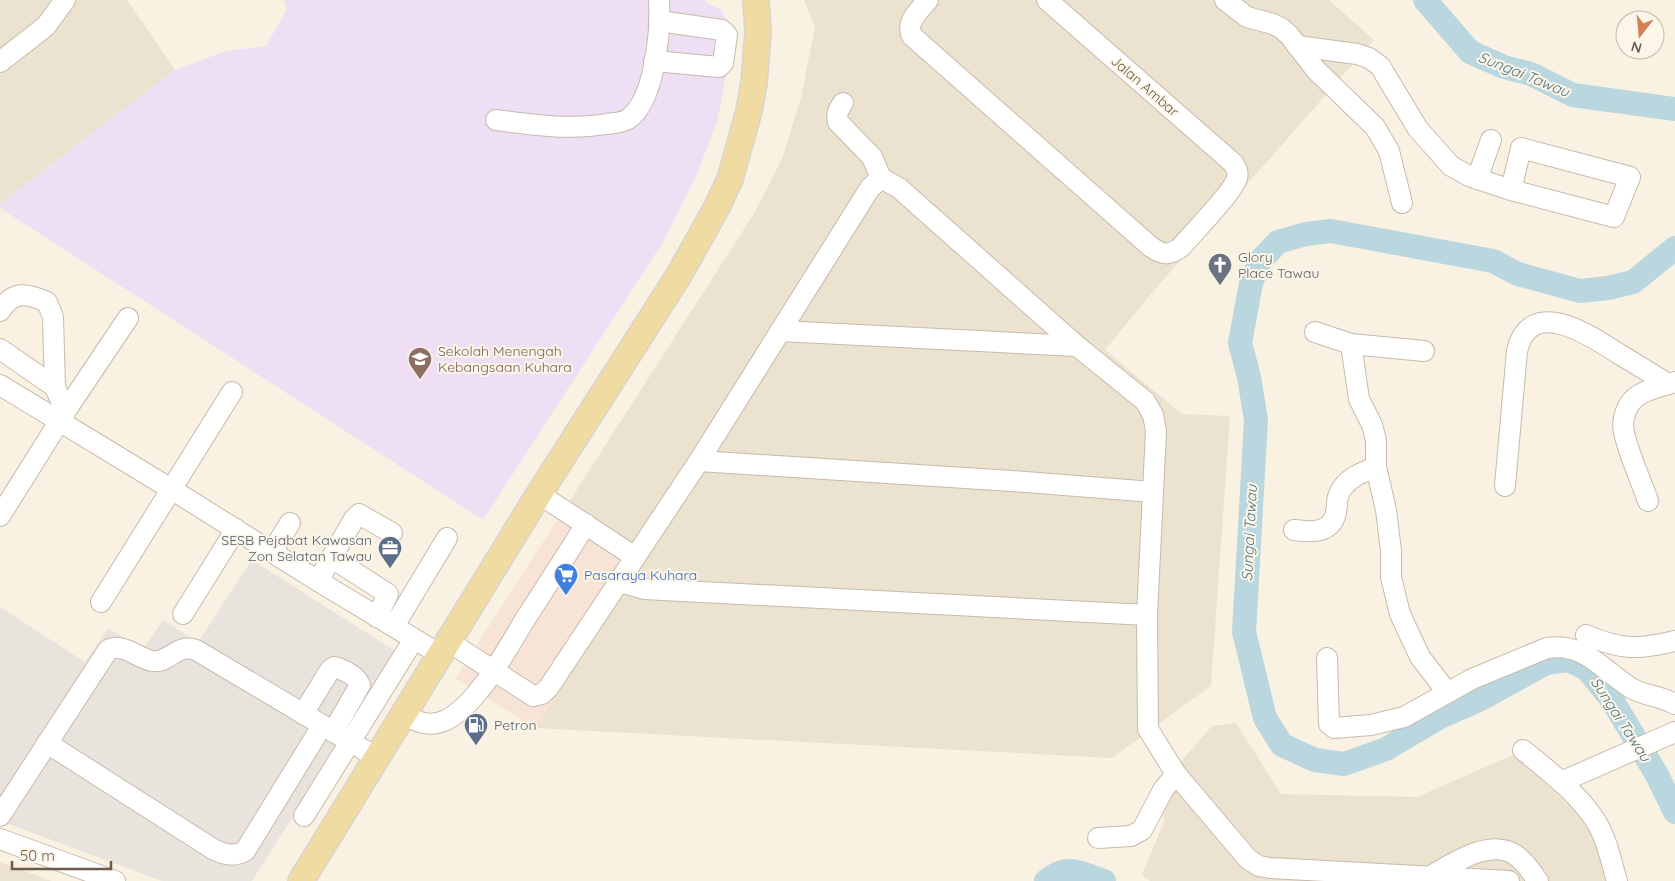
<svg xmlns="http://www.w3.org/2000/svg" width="1675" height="881" font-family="Quicksand,sans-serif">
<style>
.residential{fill:#ece2d0}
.commercial{fill:#f8e4d7}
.industrial{fill:#e8e3dd}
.education{fill:#efdff5}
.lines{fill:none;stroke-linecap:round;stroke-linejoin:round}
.river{stroke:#bad6df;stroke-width:24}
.minor-casing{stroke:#c8baab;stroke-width:22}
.major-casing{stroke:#d9d4d0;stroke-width:28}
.minor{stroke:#fff;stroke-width:20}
.major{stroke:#f0dba2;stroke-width:25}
.labels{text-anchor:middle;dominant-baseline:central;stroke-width:4;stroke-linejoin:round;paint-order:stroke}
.street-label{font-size:14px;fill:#6d5b4c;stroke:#fcf6e8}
.worship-label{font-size:14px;fill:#5b616d;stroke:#fcf6e8;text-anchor:start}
.education-label{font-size:14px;fill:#785e54;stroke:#fcf6e8;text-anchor:start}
.service-label{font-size:14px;fill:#4e5e75;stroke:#fcf6e8;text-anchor:end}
.shop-label{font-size:14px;fill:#366cbe;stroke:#fcf6e8;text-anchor:start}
.water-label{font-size:15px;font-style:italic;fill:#4c7684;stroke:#fcf6e8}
</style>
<rect width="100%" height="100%" fill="#f9f2e2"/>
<g class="residential">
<path d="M0,0H127L175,70L0,204Z"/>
<path d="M804,0H1329L1374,40L1150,295L1105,350L1182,414L1230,416L1211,686L1112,758L535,728L456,678L755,212L782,159L801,98L815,27Z"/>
<path d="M1236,723L1281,794L1417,797L1515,754L1593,829L1611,881H1150L1142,875L1165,819L1150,796L1212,726Z"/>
<path d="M0,862L52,881H0Z"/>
</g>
<path class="commercial" d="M557,520L636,571L535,728L456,678Z"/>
<path class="industrial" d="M252,560L397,652L252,881H162L6,823L0,819V607L85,662L108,628L143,650L163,620L198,642Z"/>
<path class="education" d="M284,0H705L706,3L722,10L731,33L727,70L717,122L695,179L665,239L483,520L0,208V204L175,70L226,51L266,46L287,9Z"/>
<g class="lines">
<g class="river">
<path d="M1425,0L1470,52L1504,67L1531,74L1573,95L1675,109"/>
<path d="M1675,248L1633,282L1608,288L1580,291L1518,274L1493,261L1331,231L1306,234L1278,242L1260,261L1251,283L1240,343L1249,377L1256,420L1244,632L1265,718L1282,745L1315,760L1344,764L1386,749L1440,717L1481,699L1546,663L1568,660L1587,669L1612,700L1657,775L1675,812"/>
<path d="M1046,881C1067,863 1081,873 1104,881"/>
</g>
<defs>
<g id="minor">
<path d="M928,0C919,11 905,22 912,36L1151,247C1163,255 1169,256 1181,247C1192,234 1234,191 1237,178C1239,172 1236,168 1233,163L1047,0"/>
<path d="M1225,0L1247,17L1273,24L1281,28L1289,35L1316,70L1375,127L1389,151L1402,203"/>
<path d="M1297,46L1357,54L1369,58L1380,66L1418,129L1451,166L1469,176L1511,190L1614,217L1630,177L1521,148L1511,190"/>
<path d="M654,61L719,67L723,63L727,35L722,30L659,21"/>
<path d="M0,62L46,26L65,0"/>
<path d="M843,103C838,110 836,114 838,122L872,157L881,178L899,188L1077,346L1145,401L1153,415L1156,431L1147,615L1148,729L1176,774L1248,859L1259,866L1270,868L1509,881"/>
<path d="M496,120C533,125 569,130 606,124C614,123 622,123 628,119C655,101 661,30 659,0"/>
<path d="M1477,179L1491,140"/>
<path d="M0,311C13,290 27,293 47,302L53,317L55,387L60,399L69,406"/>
<path d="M780,331L1077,346"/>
<path d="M1315,332L1351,344L1424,351"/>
<path d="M1351,344L1359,399L1372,425L1376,440V467L1386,510L1391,551V577L1400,614L1420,657L1447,692"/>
<path d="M0,349L55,387"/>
<path d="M0,385L171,489L318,581L441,655"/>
<path d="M699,461L1012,481L1153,492"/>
<path d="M1505,486L1517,351C1530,295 1590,335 1619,354C1636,364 1652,374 1668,384"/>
<path d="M539,494L635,557"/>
<path d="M1648,501C1641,480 1628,453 1624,432C1621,419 1627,402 1639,395C1649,388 1664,386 1675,382"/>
<path d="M0,516L69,406L128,318"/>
<path d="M1294,530C1308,532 1329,534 1335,516C1339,505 1334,499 1343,487C1351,476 1364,472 1376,467"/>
<path d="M272,552L290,523"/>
<path d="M332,558L388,594L377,617"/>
<path d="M318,581L354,519L359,514L392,533"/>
<path d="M620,582L644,589L1147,615"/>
<path d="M101,602L232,392"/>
<path d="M183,614L236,529"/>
<path d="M394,626L447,538"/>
<path d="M1586,635C1621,650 1639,650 1675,641"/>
<path d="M449,642L533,696L542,694L549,687L699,461L870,188L881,178"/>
<path d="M1327,658L1329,724L1334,728L1371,725L1404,717L1472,679L1547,648C1585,642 1602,670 1631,688C1645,696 1661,696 1675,704"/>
<path d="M303,714L330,670L334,667C343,669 357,676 360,685L333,732"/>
<path d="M403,715C419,722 429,728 446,720C478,704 507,649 526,618C546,587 566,556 586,524"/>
<path d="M47,743L213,849C225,855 233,857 245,851L322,726"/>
<path d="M1523,750C1549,771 1589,802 1602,833C1609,848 1612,865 1617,881"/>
<path d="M1561,782L1675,732"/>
<path d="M0,816L108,650C122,642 138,658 152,661C169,664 176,643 196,650L376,757"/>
<path d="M304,816L414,639"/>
<path d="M1098,838L1131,836L1142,830L1163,790L1176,774"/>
<path d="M0,839L115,881"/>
<path d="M1431,876C1453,863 1493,836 1518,857C1526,863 1532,873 1538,881"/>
</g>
<path id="major" d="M301,881L539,494L679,275L717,207L730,179L749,111L754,83L758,31L756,0"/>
</defs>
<use href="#minor" class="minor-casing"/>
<use href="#major" class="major-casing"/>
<use href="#minor" class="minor"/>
<use href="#major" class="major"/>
</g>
<defs>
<symbol id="church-pin" viewBox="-11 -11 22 30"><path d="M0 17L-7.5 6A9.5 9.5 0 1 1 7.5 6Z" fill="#6b7280" stroke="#fcf6e8"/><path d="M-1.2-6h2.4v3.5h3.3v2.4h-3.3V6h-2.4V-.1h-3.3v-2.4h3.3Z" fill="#fff"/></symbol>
<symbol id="school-pin" viewBox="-11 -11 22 30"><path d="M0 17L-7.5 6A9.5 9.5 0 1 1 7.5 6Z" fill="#8d6e63" stroke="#fcf6e8"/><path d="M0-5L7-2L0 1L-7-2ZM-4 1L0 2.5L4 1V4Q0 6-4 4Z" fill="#fff"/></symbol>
<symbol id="office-pin" viewBox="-11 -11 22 30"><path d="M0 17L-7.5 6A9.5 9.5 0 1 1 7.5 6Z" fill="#5c6f8a" stroke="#fcf6e8"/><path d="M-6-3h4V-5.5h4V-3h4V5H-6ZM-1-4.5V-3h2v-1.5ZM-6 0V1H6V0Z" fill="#fff"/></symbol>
<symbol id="supermarket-pin" viewBox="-11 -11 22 30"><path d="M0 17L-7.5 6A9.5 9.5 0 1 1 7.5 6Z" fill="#3f7fe0" stroke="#fcf6e8"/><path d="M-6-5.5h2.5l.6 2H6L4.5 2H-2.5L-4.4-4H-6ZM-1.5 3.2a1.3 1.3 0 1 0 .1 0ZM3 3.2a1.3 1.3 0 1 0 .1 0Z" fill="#fff"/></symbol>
<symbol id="fuel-pin" viewBox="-11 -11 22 30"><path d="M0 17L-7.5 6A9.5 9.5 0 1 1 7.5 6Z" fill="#5c6f8a" stroke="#fcf6e8"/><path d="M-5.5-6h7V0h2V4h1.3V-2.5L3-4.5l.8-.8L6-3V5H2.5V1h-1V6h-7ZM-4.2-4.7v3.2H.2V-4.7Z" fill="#fff"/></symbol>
</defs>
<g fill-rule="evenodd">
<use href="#church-pin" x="1206" y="251" width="28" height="38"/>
<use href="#school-pin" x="406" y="345" width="28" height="38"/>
<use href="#office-pin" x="376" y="534" width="28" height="38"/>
<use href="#supermarket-pin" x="552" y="561" width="28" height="38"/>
<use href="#fuel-pin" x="462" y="711" width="28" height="38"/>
</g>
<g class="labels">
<g class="street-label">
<text transform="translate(1145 86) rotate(41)">Jalan Ambar</text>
</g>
<g class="worship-label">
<text x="1238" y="257">Glory<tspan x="1238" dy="16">Place Tawau</tspan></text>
</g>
<g class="education-label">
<text x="438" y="351">Sekolah Menengah<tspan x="438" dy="16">Kebangsaan Kuhara</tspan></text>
</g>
<g class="service-label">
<text x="372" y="540">SESB Pejabat Kawasan<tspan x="372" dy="16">Zon Selatan Tawau</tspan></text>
<text x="494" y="725" text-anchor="start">Petron</text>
</g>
<g class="shop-label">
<text x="584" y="575">Pasaraya Kuhara</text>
</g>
<g class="water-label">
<text transform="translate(1524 74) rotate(22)">Sungai Tawau</text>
<text transform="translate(1249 533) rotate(-87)">Sungai Tawau</text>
<text transform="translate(1621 719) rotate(57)">Sungai Tawau</text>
</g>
</g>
<g transform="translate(1640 35) rotate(196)"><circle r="24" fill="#fcf6e8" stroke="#c3b8aa"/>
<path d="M0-4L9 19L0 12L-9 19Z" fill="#d47f56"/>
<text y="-8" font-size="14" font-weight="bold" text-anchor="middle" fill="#6d5b4c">N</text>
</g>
<path d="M12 861v8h99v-8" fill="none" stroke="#6d5b4c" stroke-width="2.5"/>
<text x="20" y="861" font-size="15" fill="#6d5b4c" stroke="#fcf6e8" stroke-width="4" paint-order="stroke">50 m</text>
</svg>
